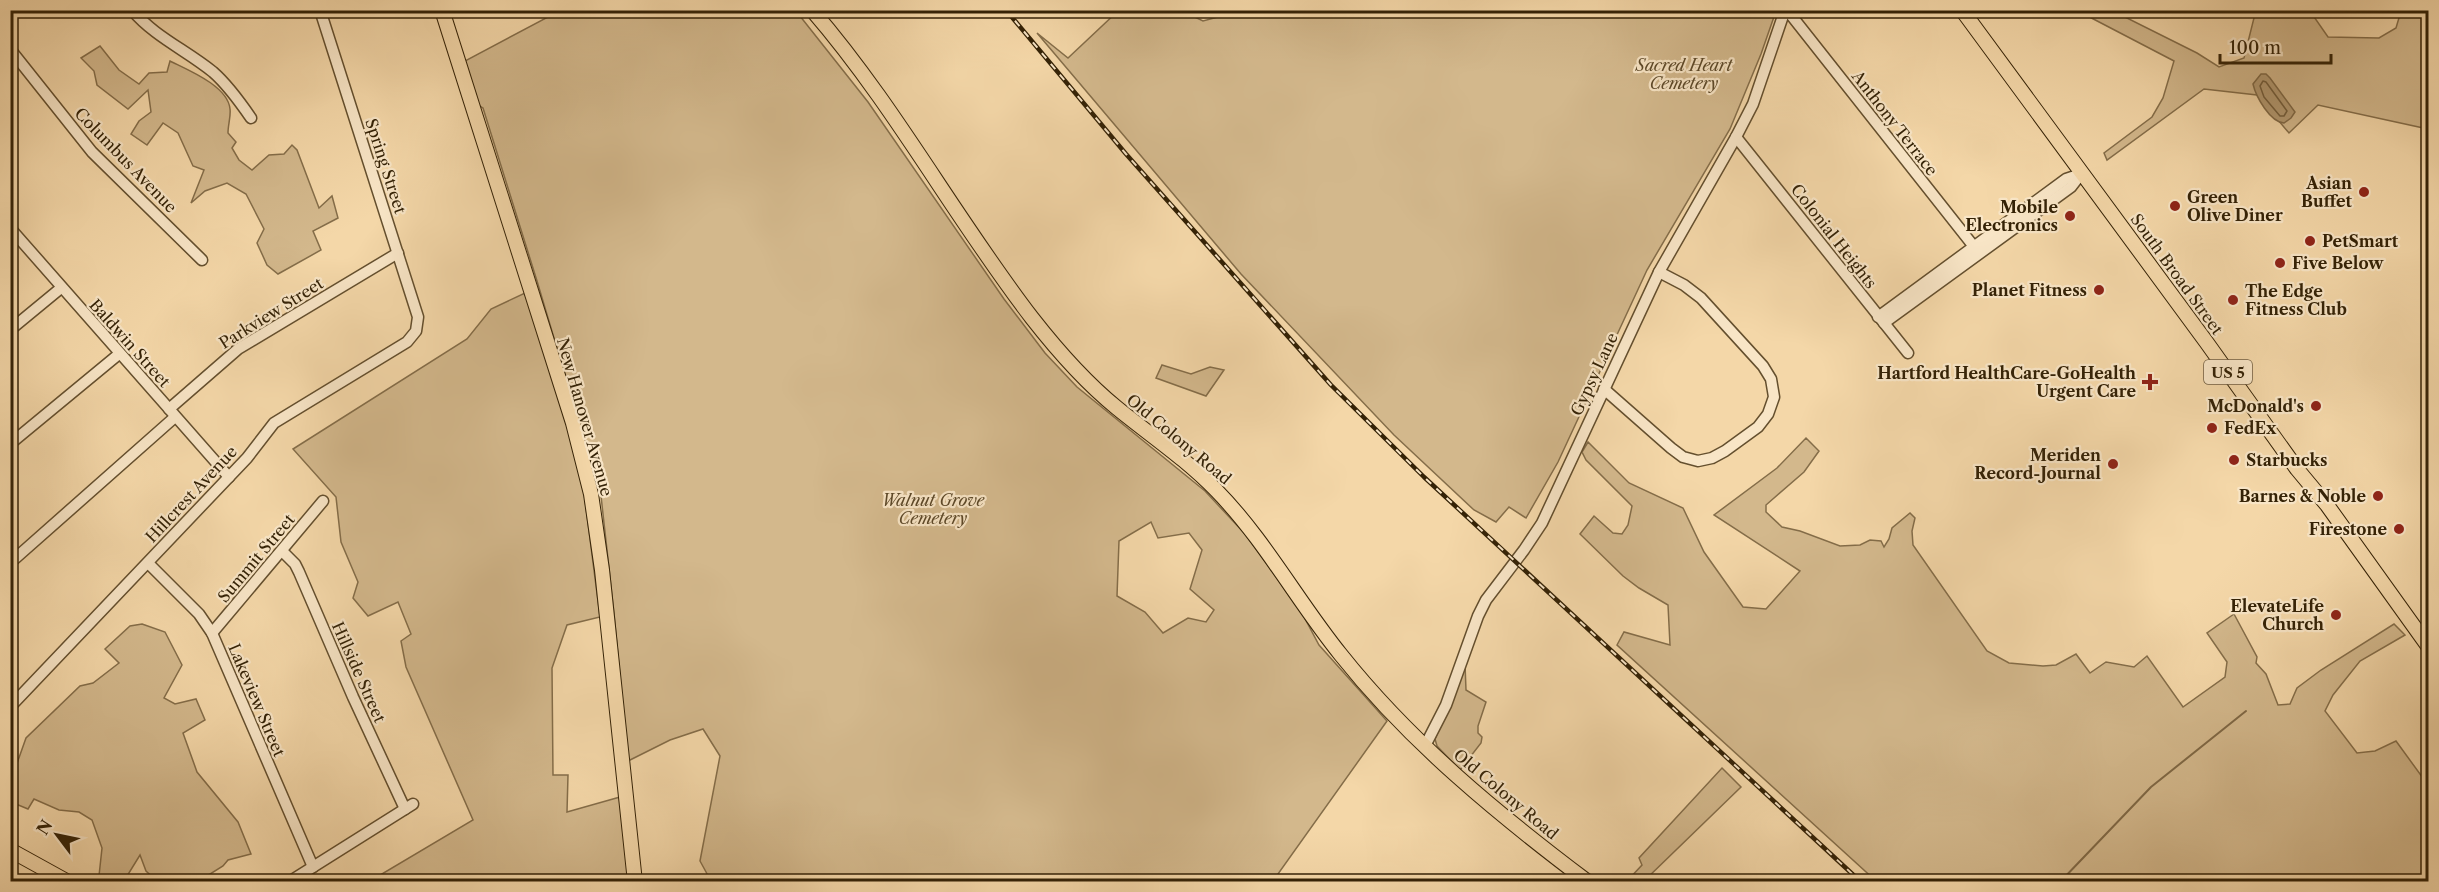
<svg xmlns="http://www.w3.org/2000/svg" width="2439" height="892" font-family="'Libre Caslon Text',serif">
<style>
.green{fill:#d3b88c;stroke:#846d49;stroke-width:1.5;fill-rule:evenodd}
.water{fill:#b39971;stroke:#806946;stroke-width:1.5}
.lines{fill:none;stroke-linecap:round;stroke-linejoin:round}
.shore{stroke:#745e3c;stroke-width:1.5}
.stream{stroke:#806946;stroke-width:2}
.minor-casing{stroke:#644f2e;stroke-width:13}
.major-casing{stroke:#342206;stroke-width:16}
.minor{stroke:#f8e5c6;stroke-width:10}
.major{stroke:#f4d7a8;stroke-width:14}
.rail-casing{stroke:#342206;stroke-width:4.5}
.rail{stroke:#f8e5c6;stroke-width:2;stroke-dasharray:7;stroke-linecap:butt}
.poi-dot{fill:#8f2418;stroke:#f8e5c6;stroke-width:2}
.labels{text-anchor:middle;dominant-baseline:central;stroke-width:4.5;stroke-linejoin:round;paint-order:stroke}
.shield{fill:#f8e5c6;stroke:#6f5c40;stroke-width:1.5}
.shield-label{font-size:15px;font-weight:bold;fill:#342206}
.park-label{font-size:16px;font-style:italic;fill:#5c4828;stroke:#f8e5c6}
.street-label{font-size:16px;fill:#342206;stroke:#f8e5c6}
.poi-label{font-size:16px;font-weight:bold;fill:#342206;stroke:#f8e5c6;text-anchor:end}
</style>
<rect width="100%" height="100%" fill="#f4d7a8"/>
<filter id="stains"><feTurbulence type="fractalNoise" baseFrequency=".00333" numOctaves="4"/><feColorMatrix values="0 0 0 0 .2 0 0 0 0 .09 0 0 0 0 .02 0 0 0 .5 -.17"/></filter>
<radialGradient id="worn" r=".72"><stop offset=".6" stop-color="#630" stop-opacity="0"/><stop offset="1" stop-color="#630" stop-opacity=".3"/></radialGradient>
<g class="green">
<path d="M1244,10L1776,11L1761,54L1730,129L1647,270L1558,462L1526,518L1509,507L1496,522L1474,510L1394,435L1241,274L1037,33L1068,58L1118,11H1182L1203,21Z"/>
<path d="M553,11H796L868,102L1004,299L1045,353L1077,387L1205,491L1246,535L1303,615L1319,645L1387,721L1278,874L1267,882L711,881L700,861L720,756L703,729L670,740L628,761L614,613L601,496L537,281L483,108L478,105L463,62L550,16ZM1151,522L1158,538L1189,533L1202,550L1190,589L1214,610L1206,622L1188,618L1163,633L1145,612L1117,596L1119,541Z"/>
<path d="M2078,11H2113L2197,53L2219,67L2244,58L2254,18L2249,11H2310L2328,37L2379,38L2396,28L2401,11H2416L2428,22V129L2318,105L2289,133L2257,95L2204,89L2107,160L2104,153L2152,117L2163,98L2174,61Z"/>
<path d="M100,46L119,70L139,84L149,73L167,72L170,61C188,70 228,86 230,109C231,116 228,125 228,133L236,142L232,148L239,160L252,170L269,155L284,154L292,145L297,150L319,208L332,196L338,218L313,231L321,250L278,274L267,265L257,243L264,229L246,194L227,183L205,191L191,203L204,170L193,166L178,133L163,123L147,145L131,134L139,121L151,112L148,90L128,109L97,85L94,71L81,58Z"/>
<path d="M525,293L580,461L600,617L567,625L552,668L553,775H568L567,812L620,797L630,881H370L473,820L406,667L401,641L411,634L398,602L368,616L353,598L358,582L341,542L336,497L293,449L467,339L491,309Z"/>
<path d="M1162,365L1191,374L1210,367L1224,370L1206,396L1156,378Z"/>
<path d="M1806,438L1819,451L1804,472L1766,505V512L1782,527L1800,531L1840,546L1860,545L1870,540L1881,541L1884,547L1889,539L1892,528L1910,513L1915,518L1912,531L1913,545L1987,651L2009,663L2043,666L2056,665L2076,654L2090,673L2106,662L2134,667L2147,656L2183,707L2225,677L2227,662L2207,633L2234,614L2257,657L2256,663L2266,674L2278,705L2290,704L2297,688L2321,670L2394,624L2405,635L2360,661L2333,695L2325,711L2357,753L2375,751L2396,741L2428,785V881H1876L1617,645L1624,632L1670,645L1668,605L1639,588L1623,576L1580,534L1594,516L1613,533L1622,534L1628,525L1632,506L1586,460L1582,452L1588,442L1629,483L1683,508L1704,552L1743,607L1766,609L1800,571L1714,515L1777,468Z"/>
<path d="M142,624L165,632L182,665L164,698L175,704L196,699L205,720L183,733L197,772L238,822L251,854L228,860L223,866L199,881H157L146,871L140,855L124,881H103L99,876L102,848L92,820L79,812L59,810L34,799L28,809L11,802V768L15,769L26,738L80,686L93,683L119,663L105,649L130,626Z"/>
<path d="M1465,664L1466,690L1486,702L1478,726V733L1482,737L1481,743L1460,770L1437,746L1435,739Z"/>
<path d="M1722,768L1741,787L1644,881H1627L1642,865L1639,858Z"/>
</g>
<path class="water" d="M2261,74H2266L2270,78L2295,112L2291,118L2284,123C2270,122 2256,97 2253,84Z"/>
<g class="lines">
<path class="shore" d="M2263,81L2266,82L2287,111L2284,116H2280L2264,97L2260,86Z"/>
<path class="stream" d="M2060,882L2151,787L2246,711"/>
<defs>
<g id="minor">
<path d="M132,10C155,37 186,50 213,72C228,85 240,102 251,118"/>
<path d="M1787,10L1979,253"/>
<path d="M10,49L92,152L202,260"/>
<path d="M1736,137L1908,353"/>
<path d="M10,228L229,477"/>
<path d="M1878,317L2066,179L2081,174"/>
<path d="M1884,323L2071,187L2081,174"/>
<path d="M10,330L61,288"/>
<path d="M1604,389L1671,448L1683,457L1698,461L1712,458L1725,451L1758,427L1768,414L1774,397L1771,379L1763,366L1701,298L1684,285L1659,272"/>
<path d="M169,409L238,349L398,253"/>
<path d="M10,444L119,354"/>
<path d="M282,551L295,564L299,572L353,697L405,809"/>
<path d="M10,563L175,417"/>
<path d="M148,563L199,614L212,633L313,867"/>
<path d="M212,633L323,501"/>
<path d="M10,707L247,458L274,423L407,342L416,331L418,317L320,10"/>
<path d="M1425,746L1446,705L1478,616L1486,600L1524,550L1542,523L1659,272L1736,137L1753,104L1785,10"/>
<path d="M289,882L413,804"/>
</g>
<g id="major">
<path d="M442,10L573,423L591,494L602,570L635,882"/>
<path d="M812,10C895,106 955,218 1032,318C1057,350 1085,382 1117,408C1150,435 1186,459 1216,490C1265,540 1298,602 1341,655C1411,743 1499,815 1588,882"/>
<path d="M1962,10L2207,343L2297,469L2327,505L2428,646"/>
<path d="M10,850L68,882"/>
</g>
</defs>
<use href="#minor" class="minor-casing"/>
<use href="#major" class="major-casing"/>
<use href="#minor" class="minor"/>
<use href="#major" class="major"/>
<defs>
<path id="rail" d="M1006,10L1126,154L1331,385L1424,477L1861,882"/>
</defs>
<use href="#rail" class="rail-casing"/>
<use href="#rail" class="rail"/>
</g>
<g class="poi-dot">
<circle cx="2364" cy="192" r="6"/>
<circle cx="2175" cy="206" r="6"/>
<circle cx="2070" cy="216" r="6"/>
<circle cx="2310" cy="241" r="6"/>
<circle cx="2280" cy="263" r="6"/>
<circle cx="2099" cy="290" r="6"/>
<circle cx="2233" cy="300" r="6"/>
<path d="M2147 373h6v6h6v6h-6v6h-6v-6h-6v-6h6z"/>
<circle cx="2316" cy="406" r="6"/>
<circle cx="2212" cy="428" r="6"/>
<circle cx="2234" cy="460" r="6"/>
<circle cx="2113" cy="464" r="6"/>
<circle cx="2378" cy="496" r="6"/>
<circle cx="2399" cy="529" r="6"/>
<circle cx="2336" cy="615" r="6"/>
</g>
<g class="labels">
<rect class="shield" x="2204" y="360" width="48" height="24" rx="4.5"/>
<g class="shield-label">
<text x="2228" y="372">US 5</text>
</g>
<g class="park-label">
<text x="1684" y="65">Sacred Heart<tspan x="1684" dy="18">Cemetery</tspan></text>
<text x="933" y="500">Walnut Grove<tspan x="933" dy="18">Cemetery</tspan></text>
</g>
<g class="street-label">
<text transform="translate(1895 123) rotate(52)">Anthony Terrace</text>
<text transform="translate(126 160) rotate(46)">Columbus Avenue</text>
<text transform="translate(386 166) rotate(72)">Spring Street</text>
<text transform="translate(1834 236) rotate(52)">Colonial Heights</text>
<text transform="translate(2177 274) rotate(54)">South Broad Street</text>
<text transform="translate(271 313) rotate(-32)">Parkview Street</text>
<text transform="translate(130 343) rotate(48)">Baldwin Street</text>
<text transform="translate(1594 374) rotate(-65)">Gypsy Lane</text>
<text transform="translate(585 417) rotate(74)">New Hanover Avenue</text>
<text transform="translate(1179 439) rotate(40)">Old Colony Road</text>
<text transform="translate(191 494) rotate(-47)">Hillcrest Avenue</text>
<text transform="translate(256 558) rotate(-50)">Summit Street</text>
<text transform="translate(359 672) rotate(66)">Hillside Street</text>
<text transform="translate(257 700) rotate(67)">Lakeview Street</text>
<text transform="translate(1506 794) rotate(40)">Old Colony Road</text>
</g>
<g class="poi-label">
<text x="2352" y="183">Asian<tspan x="2352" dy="18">Buffet</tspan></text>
<text x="2187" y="197" text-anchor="start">Green<tspan x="2187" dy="18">Olive Diner</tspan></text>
<text x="2058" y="207">Mobile<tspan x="2058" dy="18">Electronics</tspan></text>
<text x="2322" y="241" text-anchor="start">PetSmart</text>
<text x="2292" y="263" text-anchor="start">Five Below</text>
<text x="2087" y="290">Planet Fitness</text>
<text x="2245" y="291" text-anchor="start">The Edge<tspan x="2245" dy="18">Fitness Club</tspan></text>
<text x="2136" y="373">Hartford HealthCare-GoHealth<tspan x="2136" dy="18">Urgent Care</tspan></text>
<text x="2304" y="406">McDonald's</text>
<text x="2224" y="428" text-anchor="start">FedEx</text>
<text x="2101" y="455">Meriden<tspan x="2101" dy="18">Record-Journal</tspan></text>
<text x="2246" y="460" text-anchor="start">Starbucks</text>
<text x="2366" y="496">Barnes &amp; Noble</text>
<text x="2387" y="529">Firestone</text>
<text x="2324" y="606">ElevateLife<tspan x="2324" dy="18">Church</tspan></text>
</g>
</g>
<rect width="2439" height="892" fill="none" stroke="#f4d7a8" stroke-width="36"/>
<rect x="12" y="12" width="2415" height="868" fill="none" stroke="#342206" stroke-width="3"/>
<rect x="18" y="18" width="2403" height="856" fill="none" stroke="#342206" stroke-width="1.5"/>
<g transform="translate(57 835) rotate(302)" stroke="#f8e5c6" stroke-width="4.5" paint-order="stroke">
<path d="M0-4.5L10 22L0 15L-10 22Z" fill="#342206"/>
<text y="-9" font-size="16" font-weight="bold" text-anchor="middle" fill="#342206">N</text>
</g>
<path d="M2220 54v9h111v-9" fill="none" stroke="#342206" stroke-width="3"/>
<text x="2229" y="54" font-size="18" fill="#342206" stroke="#f8e5c6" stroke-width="4.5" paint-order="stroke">100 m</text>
<rect width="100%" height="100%" filter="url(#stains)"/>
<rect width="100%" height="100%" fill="url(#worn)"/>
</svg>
